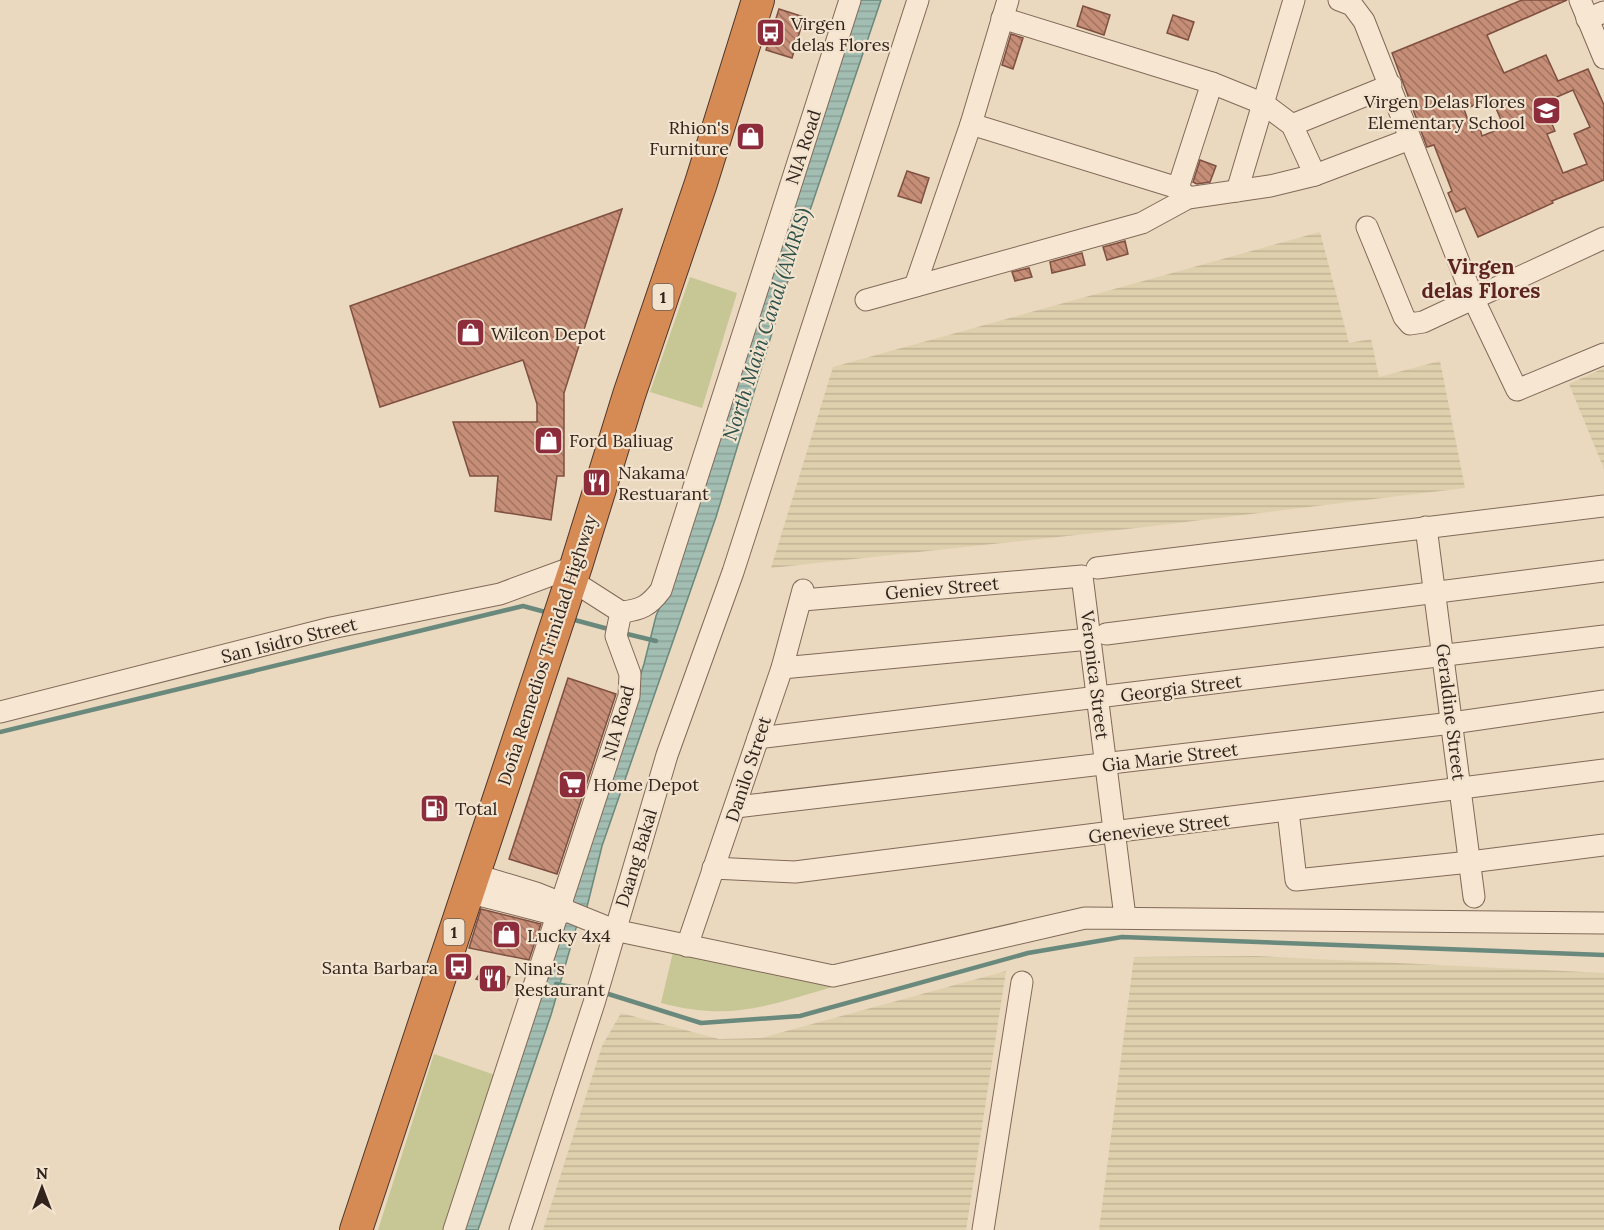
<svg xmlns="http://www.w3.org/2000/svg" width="1604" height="1230" font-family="Lora,serif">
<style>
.farmland{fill:url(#farmland-rules)}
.green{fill:#c7c695}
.water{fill:url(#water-rules);stroke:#6a897d;stroke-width:1.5}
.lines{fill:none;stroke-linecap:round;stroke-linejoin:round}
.stream{stroke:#6a897d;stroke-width:4.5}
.building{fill:url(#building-back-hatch);stroke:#7f5040;stroke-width:1.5;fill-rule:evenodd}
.minor-casing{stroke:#826959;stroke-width:23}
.highway-casing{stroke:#50382d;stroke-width:34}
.minor{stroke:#f6e6d2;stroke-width:21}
.highway{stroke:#d68a54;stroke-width:32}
.labels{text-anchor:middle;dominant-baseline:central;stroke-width:4.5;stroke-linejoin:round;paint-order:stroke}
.shield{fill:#f2e3ce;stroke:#6c5d51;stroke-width:1.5}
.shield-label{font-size:16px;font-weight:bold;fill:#32241c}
.poi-label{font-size:18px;fill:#32241c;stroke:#f2e3ce;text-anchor:start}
.street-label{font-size:18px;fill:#32241c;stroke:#f2e3ce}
.water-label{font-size:20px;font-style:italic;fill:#2c514a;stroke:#f2e3ce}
.quarter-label{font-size:21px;font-weight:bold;fill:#5c231f;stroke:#f2e3ce}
</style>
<defs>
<pattern id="farmland-rules" width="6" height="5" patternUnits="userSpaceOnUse" patternTransform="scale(1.5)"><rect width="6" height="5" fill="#dfd0ad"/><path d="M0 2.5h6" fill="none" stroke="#c0b294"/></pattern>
<pattern id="water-rules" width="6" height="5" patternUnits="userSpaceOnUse" patternTransform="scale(1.5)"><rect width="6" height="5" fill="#a2bdb1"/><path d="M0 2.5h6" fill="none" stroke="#8ca298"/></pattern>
<pattern id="building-back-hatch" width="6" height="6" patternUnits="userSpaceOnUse" patternTransform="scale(1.5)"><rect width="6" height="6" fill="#c68d77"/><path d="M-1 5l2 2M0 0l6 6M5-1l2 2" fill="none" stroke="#a17361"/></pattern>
</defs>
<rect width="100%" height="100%" fill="#ead8bf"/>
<g class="farmland">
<path d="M1320,232L1349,343L1371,339L1379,377L1440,361L1465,488L1086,534L771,568L833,367Z"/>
<path d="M1604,368V469L1569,384Z"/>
<path d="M1257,956L1604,973V1230H1099L1134,957Z"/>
<path d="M1006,971L966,1230H543L602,1046L621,1013L719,1039L761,1038Z"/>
</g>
<g class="green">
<path d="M690,277L737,293L702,408L650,392Z"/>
<path d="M673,952L836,986C768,1005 733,1022 661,1003Z"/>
<path d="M434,1054L498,1076L448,1230H378Z"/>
</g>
<path class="water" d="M857,0H881L803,231L716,517L602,846L587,907L576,928L551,1015L478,1230H462L576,881L644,664L656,616L666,592Z"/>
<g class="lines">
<g class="stream">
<path d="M571,619L612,630"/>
<path d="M623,633L656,641"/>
<path d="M0,732L523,606L549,613"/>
<path d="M556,984L577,988"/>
<path d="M602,992L701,1023L800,1016L1028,953L1122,937L1604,955"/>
</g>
</g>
<g class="building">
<path d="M1522,0H1567L1487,35L1497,58L1504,73L1546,55L1558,81L1588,69L1604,105V180L1552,201L1553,203L1478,237L1465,208L1456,212L1448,193L1452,191L1434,145L1427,147L1392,53ZM1573,90L1590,127L1574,134L1587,164L1563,173L1547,134L1555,131L1543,103ZM1492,99L1504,127L1482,136L1480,129L1472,132L1464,109Z"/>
<path d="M1083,6L1110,15L1104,35L1077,26Z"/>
<path d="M779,9L804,17L792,58L766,50Z"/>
<path d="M1173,15L1194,22L1188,40L1167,33Z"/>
<path d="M1011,34L1023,38L1013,69L1002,65Z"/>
<path d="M1200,160L1216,166L1210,182L1197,184L1193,182Z"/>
<path d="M907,171L929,178L921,203L898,196Z"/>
<path d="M622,209L564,393V476H557L551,520L495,511L498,476H470L453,422H537V404L523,360L380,407L350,306Z"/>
<path d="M1125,241L1128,254L1107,260L1103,247Z"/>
<path d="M1082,253L1085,265L1052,273L1050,262Z"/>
<path d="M1029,268L1032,277L1015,281L1012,272Z"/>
<path d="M568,678L616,694L557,874L509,859Z"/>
<path d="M481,909L541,924L529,960L469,948Z"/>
<path d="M483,969L510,977L506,987L476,979Z"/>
</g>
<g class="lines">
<defs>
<g id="minor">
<path d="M1339,0L1352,5L1364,21L1473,298L1517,390L1604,354"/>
<path d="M1580,0L1604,58"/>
<path d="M1002,18L1212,83L1264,104L1292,125L1315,175"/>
<path d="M1587,19L1604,12"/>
<path d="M971,124L1178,188L1188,198"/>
<path d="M1292,125L1391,85"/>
<path d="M1178,188L1212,83"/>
<path d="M1237,191L1294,0"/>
<path d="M1367,227L1404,317L1410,324L1423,322L1604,238"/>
<path d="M915,286L971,124L1008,0"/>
<path d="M866,300L1142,223L1188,198L1270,186L1315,175L1410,139"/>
<path d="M1426,527L1474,897"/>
<path d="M1097,568L1604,506"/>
<path d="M571,580L621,612"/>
<path d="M803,600L1082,576L1125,917"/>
<path d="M621,612C641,610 649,606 661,590L850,0"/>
<path d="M1106,634L1604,571"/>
<path d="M782,668L1090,639"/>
<path d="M0,712L331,628L500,594L576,566"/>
<path d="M758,738L1604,636"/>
<path d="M736,807L1452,723L1604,701"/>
<path d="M1288,811L1296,880L1470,862L1604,845"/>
<path d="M713,868L795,872L1604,770"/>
<path d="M473,874L536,893L561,903L567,911L614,930L833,976L1085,918L1604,923"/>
<path d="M467,892L557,915L567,911"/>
<path d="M687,946L782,668L803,590"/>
<path d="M454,1230L629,696L630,674L616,636L621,612"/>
<path d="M520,1230L594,1003L667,755L733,572L918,0"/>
<path d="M983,1230L1022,982"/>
</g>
<path id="highway" d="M356,1230L576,566L629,395L701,183L758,0"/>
</defs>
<use href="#minor" class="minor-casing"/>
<use href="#highway" class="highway-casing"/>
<use href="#minor" class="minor"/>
<use href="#highway" class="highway"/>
</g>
<defs>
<symbol id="bus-square" viewBox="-11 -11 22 22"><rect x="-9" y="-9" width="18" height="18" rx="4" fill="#8d2d3b" stroke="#f2e3ce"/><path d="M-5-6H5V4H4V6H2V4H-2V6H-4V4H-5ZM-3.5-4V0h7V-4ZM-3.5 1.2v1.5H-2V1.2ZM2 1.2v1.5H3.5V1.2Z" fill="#fff"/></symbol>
<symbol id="school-square" viewBox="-11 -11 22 22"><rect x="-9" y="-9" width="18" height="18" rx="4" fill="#8d2d3b" stroke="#f2e3ce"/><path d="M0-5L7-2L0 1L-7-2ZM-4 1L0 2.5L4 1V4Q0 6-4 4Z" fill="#fff"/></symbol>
<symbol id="shop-square" viewBox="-11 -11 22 22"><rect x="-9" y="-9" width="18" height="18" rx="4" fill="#8d2d3b" stroke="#f2e3ce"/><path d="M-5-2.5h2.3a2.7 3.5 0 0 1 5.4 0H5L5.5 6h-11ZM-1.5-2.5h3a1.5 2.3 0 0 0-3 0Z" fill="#fff"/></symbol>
<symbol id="restaurant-square" viewBox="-11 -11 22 22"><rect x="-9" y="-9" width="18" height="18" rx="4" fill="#8d2d3b" stroke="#f2e3ce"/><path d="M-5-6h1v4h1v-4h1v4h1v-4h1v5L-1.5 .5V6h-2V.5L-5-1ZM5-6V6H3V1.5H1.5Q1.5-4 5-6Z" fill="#fff"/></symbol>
<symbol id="supermarket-square" viewBox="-11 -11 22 22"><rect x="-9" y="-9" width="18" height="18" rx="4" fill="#8d2d3b" stroke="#f2e3ce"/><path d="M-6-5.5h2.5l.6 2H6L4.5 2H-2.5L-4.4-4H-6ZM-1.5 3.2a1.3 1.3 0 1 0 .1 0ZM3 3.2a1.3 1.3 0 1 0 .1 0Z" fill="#fff"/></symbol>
<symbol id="fuel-square" viewBox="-11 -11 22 22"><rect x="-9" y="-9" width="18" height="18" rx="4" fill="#8d2d3b" stroke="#f2e3ce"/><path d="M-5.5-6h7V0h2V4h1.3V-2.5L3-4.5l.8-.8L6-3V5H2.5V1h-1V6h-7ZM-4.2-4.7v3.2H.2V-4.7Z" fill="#fff"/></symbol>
</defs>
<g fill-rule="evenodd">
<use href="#bus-square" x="754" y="16" width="33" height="33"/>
<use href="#school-square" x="1530" y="94" width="33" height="33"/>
<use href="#shop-square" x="734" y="120" width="33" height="33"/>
<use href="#shop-square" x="454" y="316" width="33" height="33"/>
<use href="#shop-square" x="532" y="424" width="33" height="33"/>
<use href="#restaurant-square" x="580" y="466" width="33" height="33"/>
<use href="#supermarket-square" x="556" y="768" width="33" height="33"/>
<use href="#fuel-square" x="418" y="792" width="33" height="33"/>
<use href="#shop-square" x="490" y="918" width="33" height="33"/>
<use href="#bus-square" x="442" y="950" width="33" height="33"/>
<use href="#restaurant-square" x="476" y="962" width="33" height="33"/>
</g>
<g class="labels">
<g class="shield">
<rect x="652.5" y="284" width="21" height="26" rx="4.5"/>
<rect x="443.5" y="919" width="21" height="26" rx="4.5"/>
</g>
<g class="shield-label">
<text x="663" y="297">1</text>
<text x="454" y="932">1</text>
</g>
<g class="poi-label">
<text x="791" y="23">Virgen<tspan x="791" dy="21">delas Flores</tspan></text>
<text x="1525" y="101" text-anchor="end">Virgen Delas Flores<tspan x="1525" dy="21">Elementary School</tspan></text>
<text x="729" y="127" text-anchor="end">Rhion's<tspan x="729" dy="21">Furniture</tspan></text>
<text x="491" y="333">Wilcon Depot</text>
<text x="569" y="440">Ford Baliuag</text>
<text x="618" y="472">Nakama<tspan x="618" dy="21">Restuarant</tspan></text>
<text x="593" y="784">Home Depot</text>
<text x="455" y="808">Total</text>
<text x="527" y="935">Lucky 4x4</text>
<text x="438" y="967" text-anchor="end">Santa Barbara</text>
<text x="514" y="968">Nina's<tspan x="514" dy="21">Restaurant</tspan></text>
</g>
<g class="street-label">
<text transform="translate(803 147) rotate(-72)">NIA Road</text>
<text transform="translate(942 588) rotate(-5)">Geniev Street</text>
<text transform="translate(289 640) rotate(-14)">San Isidro Street</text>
<text transform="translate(547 650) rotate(-72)">Doña Remedios Trinidad Highway</text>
<text transform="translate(1095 675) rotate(83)">Veronica Street</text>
<text transform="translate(1181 688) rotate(-7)">Georgia Street</text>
<text transform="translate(1451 712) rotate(83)">Geraldine Street</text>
<text transform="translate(618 723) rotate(-75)">NIA Road</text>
<text transform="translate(1170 757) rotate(-7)">Gia Marie Street</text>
<text transform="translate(748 769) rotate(-72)">Danilo Street</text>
<text transform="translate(1159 828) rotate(-7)">Genevieve Street</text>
<text transform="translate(636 858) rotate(-73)">Daang Bakal</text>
</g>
<g class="water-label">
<text transform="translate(766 324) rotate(-72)">North Main Canal (AMRIS)</text>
</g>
<g class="quarter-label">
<text x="1481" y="266">Virgen<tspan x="1481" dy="24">delas Flores</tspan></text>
</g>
</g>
<g transform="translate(42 1188)" stroke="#f2e3ce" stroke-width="4.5" paint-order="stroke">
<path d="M0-4.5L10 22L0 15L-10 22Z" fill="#32241c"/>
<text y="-9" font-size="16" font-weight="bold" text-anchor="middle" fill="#32241c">N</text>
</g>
</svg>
